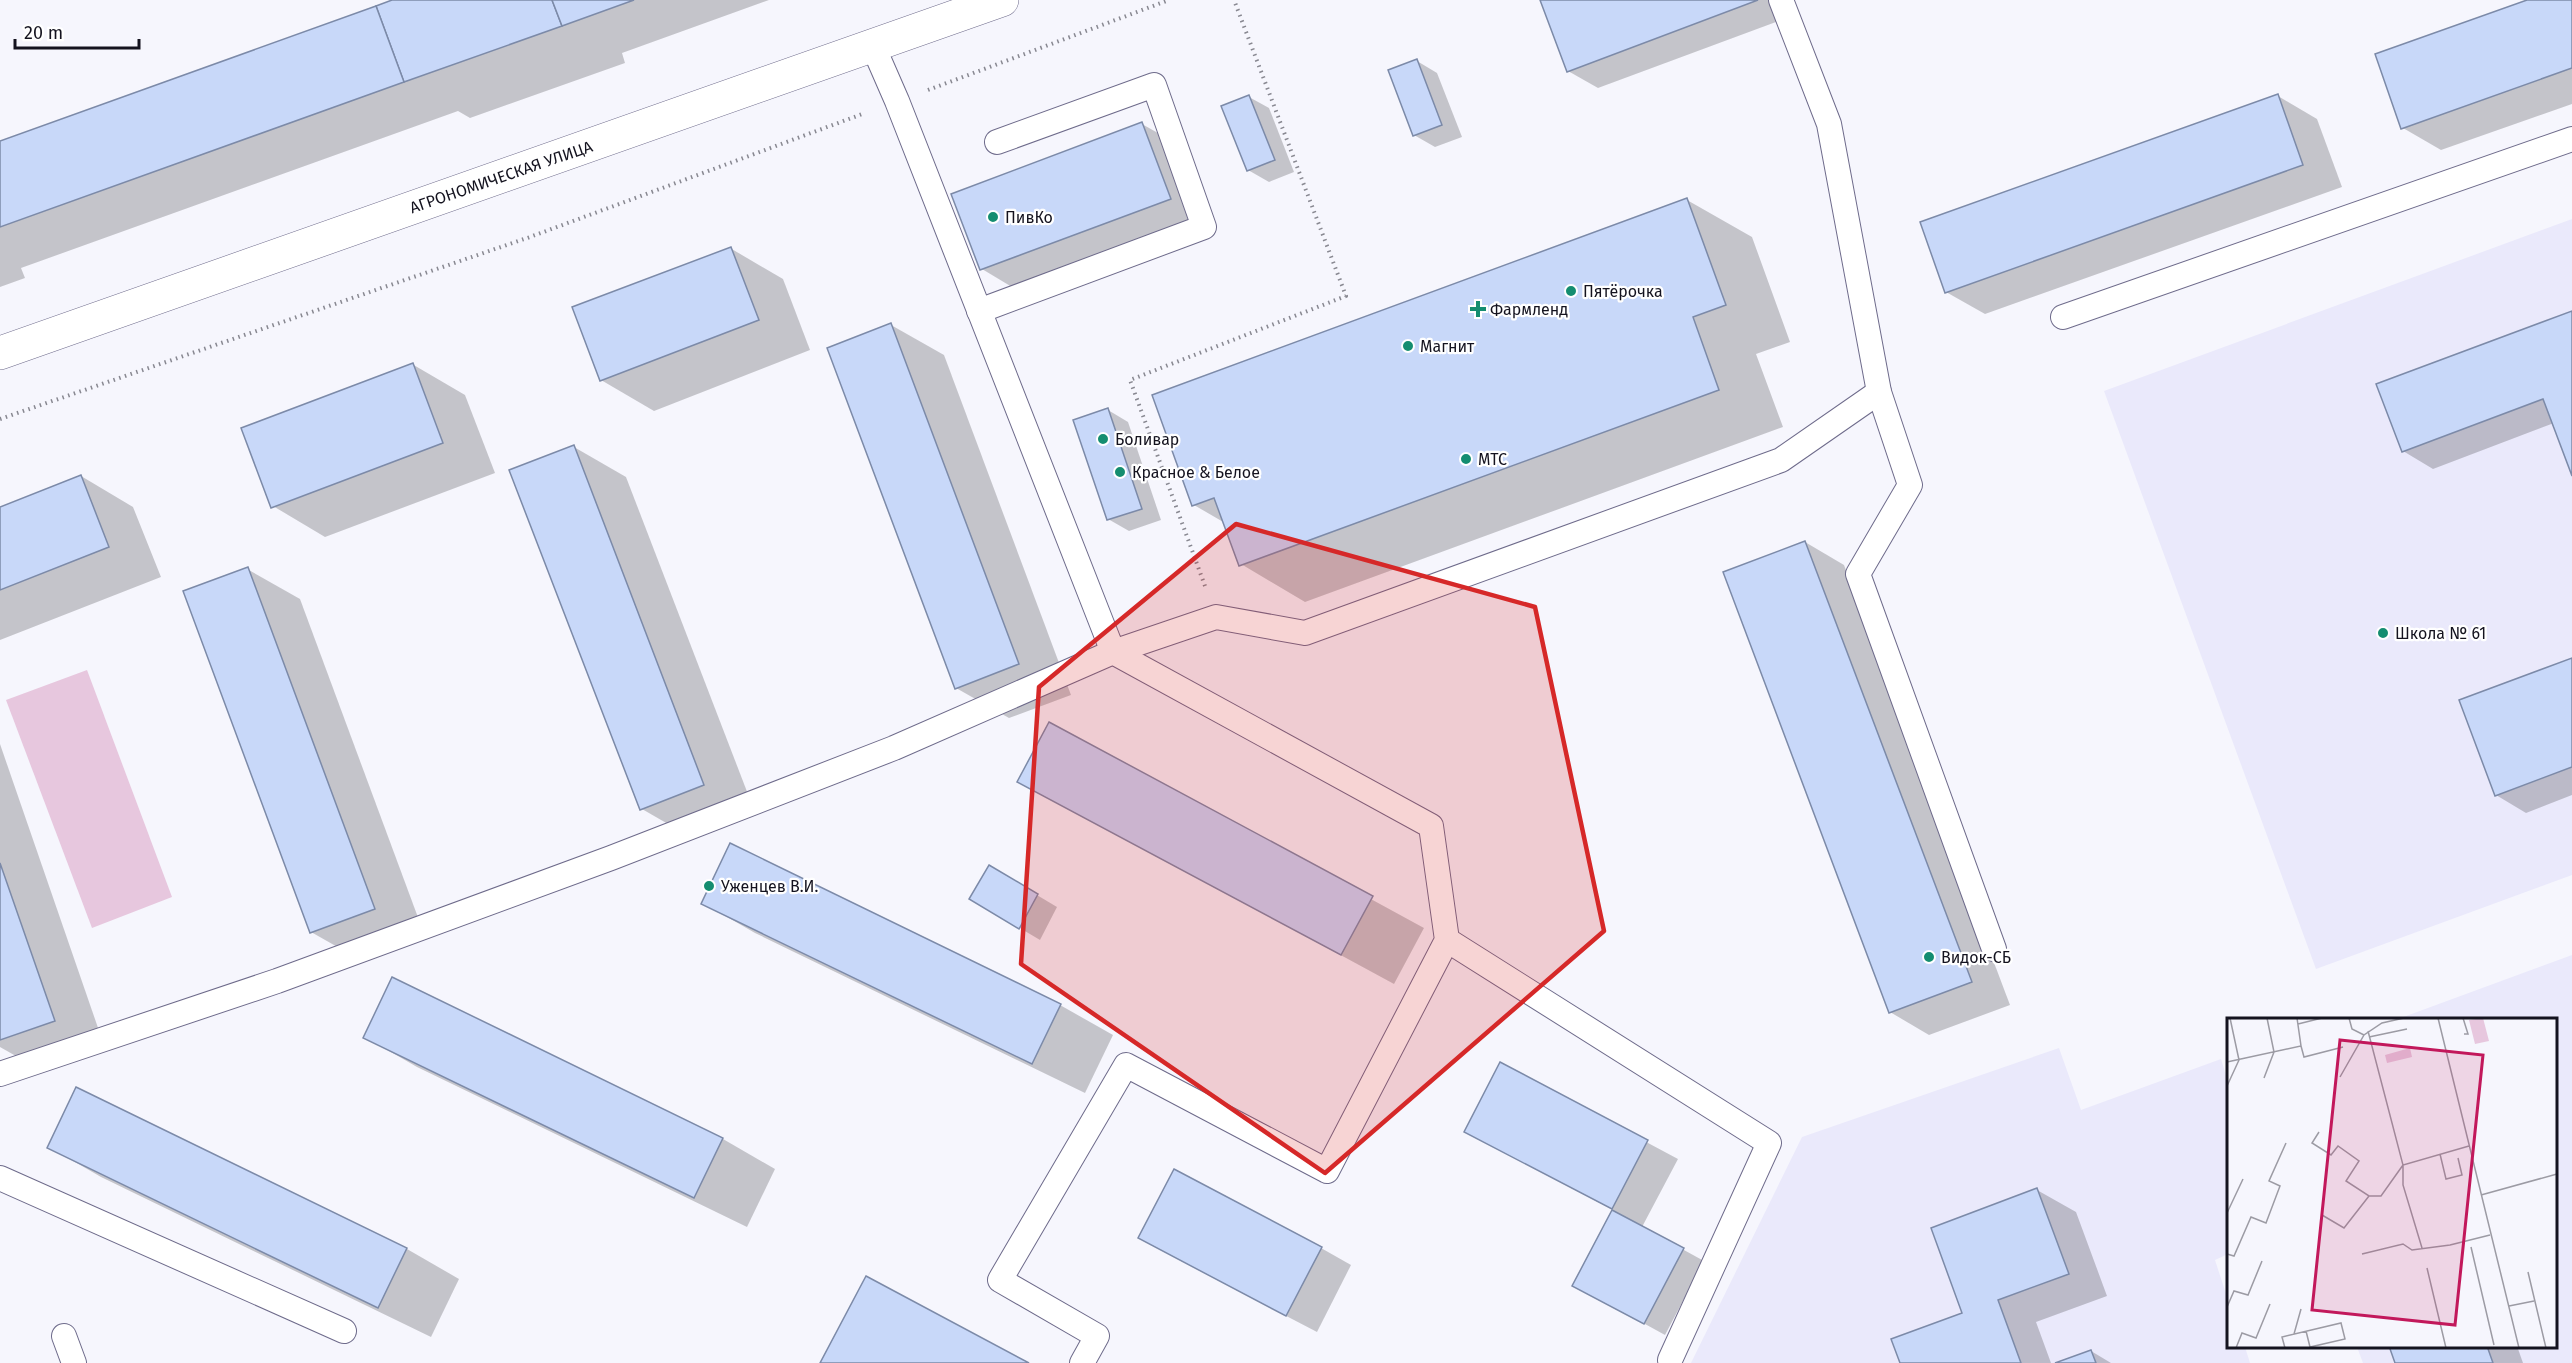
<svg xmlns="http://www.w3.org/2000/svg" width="2572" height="1363" font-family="'Fira Sans',sans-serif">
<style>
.built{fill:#eae9fb}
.green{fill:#e7c7de}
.shadow{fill:#0003}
.building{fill:#c8d8f9;stroke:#7c8aa8;stroke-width:1.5}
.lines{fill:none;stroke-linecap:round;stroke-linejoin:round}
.lane-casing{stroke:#6e6b8b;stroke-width:26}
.secondary-casing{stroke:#6e6b8b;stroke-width:34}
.path{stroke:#888891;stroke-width:4;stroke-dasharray:1.5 4.5;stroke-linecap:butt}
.lane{stroke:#fff;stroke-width:24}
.secondary{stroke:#fff;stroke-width:33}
.marked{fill:#d62828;fill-opacity:0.2;stroke:#d62828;stroke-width:4.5;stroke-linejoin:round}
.poi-dot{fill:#148d70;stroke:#fff;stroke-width:2}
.labels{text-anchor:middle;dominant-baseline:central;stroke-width:4.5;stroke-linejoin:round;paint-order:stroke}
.street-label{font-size:16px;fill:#14131f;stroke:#fff}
.poi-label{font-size:16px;fill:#14131f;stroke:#fff;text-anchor:start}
.inset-road{fill:none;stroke:#9c9ba4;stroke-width:1.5}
.view{fill:#c2185b;fill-opacity:0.15;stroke:#c2185b;stroke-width:3}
.inset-edge{fill:none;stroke:#14131f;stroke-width:3}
</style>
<rect width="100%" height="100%" fill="#f6f6fd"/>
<g class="built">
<path d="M2572,219V875L2316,969L2104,391Z"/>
<path d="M2572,955V1363H2363L2357,1347L2556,1346V1020L2398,1019Z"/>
<path d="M2059,1048L2081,1110L2221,1059L2228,1082V1254L2215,1260L2228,1300V1346L2245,1347L2250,1363H1691L1802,1137Z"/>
</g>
<path class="green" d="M87,670L172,897L92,928L6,700Z"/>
<g class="shadow">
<path d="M397,0H769L622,53L625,63L470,118L458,111L21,268L25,278L0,287V142Z"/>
<path d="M1542,0H1780L1787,18L1598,88L1568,71Z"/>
<path d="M2531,0H2572V104L2441,150L2403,128Z"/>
<path d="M1417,61L1437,73L1462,137L1435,147L1414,135Z"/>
<path d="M2278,96L2317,119L2342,187L1985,314L1946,292Z"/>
<path d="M1249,97L1269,108L1294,172L1269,182L1248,170Z"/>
<path d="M1142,124L1172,141L1200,216L1012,287L982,269Z"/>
<path d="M1687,200L1752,237L1790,342L1756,354L1783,427L1305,602L1241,564L1225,523L1194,505Z"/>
<path d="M730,248L783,279L810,350L654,411L601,380Z"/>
<path d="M2572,312V472L2554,423L2433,469L2403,451Z"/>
<path d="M891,325L944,355L1071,695L1009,718L956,688Z"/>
<path d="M412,364L465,395L495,473L325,537L273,506Z"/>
<path d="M1108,410L1128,422L1161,520L1129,531L1108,519Z"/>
<path d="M574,447L626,477L756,815L694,839L642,809Z"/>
<path d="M81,476L133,507L161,577L0,640V508Z"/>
<path d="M1805,542L1844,565L2010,1005L1929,1035L1890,1012Z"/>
<path d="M247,569L300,599L426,939L364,962L311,932Z"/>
<path d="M2572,659V795L2526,813L2496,795Z"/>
<path d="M1050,724L1424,928L1394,984L1019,781Z"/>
<path d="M0,744L106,1051L44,1072L0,1047Z"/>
<path d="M990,867L1057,907L1040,940L971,899Z"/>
<path d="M703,903L1060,1005L1113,1035L1085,1093L755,933Z"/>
<path d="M393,979L723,1139L775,1169L747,1227L417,1067L365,1037Z"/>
<path d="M1500,1064L1678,1159L1642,1227L1704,1261L1665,1335L1574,1285L1613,1210L1496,1148Z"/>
<path d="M77,1089L407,1249L459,1279L431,1337L101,1177L49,1147Z"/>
<path d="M2037,1190L2076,1212L2107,1296L2036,1322L2051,1363H1901L1964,1314Z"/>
<path d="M1321,1248L1351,1265L1317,1332L1170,1255Z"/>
<path d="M2391,1346H2517L2523,1363H2397Z"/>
<path d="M2091,1351L2111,1363H2059Z"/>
</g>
<g class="building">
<path d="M392,0H552L562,26L404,82L376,6Z"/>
<path d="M552,0H634L562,26Z"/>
<path d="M1540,0H1758L1567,72Z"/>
<path d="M2527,0H2572V68L2401,129L2375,54Z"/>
<path d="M376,6L404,82L0,227V141Z"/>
<path d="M1417,59L1442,125L1413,136L1388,70Z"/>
<path d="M2278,94L2303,165L1945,293L1920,222Z"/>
<path d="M1249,95L1275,160L1247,171L1221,106Z"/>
<path d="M1142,122L1171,199L980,270L951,194Z"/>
<path d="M1687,198L1726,305L1693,317L1719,390L1239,566L1214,498L1192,506L1152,395Z"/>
<path d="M731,247L759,320L600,381L572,307Z"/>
<path d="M2572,311V476L2543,399L2402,452L2376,384Z"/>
<path d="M891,323L1019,664L955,689L827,348Z"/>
<path d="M413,363L443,443L271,508L241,428Z"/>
<path d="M1108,408L1142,509L1107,520L1073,420Z"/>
<path d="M574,445L704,785L640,810L509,470Z"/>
<path d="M81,475L109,547L0,590V507Z"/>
<path d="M1805,541L1972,982L1889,1013L1723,572Z"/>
<path d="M248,567L375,909L310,933L183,591Z"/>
<path d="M2572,658V767L2495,796L2459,700Z"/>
<path d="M1049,722L1373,896L1341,955L1017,782Z"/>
<path d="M730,843L1061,1004L1032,1064L701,904Z"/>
<path d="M0,863L55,1021L0,1040Z"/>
<path d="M989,865L1038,894L1019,929L969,899Z"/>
<path d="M392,977L723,1138L694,1198L363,1038Z"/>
<path d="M1500,1062L1648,1140L1612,1209L1464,1132Z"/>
<path d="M76,1087L407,1248L378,1308L47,1148Z"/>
<path d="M1174,1169L1322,1247L1286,1316L1138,1238Z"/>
<path d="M2037,1188L2069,1274L1998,1300L2021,1363H1900L1891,1339L1962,1313L1931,1228Z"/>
<path d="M1612,1210L1684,1248L1644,1324L1572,1286Z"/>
<path d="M866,1276L1029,1363H820Z"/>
<path d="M2389,1346H2487L2493,1363H2395Z"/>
<path d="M2091,1350L2096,1363H2055Z"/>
</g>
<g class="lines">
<defs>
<g id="lane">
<path d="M1781,0L1829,124L1879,392L1910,485L1858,574L1994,949"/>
<path d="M873,46L897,101L1113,652L1216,617L1305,633L1781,460L1879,392"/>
<path d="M979,311L1204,227L1154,85L997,142"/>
<path d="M2063,317L2572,139"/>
<path d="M1447,940L1769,1143L1670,1360"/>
<path d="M0,1074L277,981L611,858L894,748L1113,652L1431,826L1447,940L1327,1171L1126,1065L1000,1280L1097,1336L1082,1363"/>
<path d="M0,1178L344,1331"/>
<path d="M64,1336L74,1363"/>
</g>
<path id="secondary" d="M0,353L1002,0"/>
</defs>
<use href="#lane" class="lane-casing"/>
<use href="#secondary" class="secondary-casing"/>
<g class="path">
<path d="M928,90L1169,0"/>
<path d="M0,419L530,237L865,113"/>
<path d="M1205,586L1130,380L1346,296L1234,0"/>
</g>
<use href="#lane" class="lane"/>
<use href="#secondary" class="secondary"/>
</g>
<path class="marked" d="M1236,524L1535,607L1604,931L1325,1173L1021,964L1039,687Z"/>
<g class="poi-dot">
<circle cx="993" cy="217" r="6"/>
<circle cx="1571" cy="291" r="6"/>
<path d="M1475 300h6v6h6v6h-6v6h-6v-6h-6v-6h6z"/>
<circle cx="1408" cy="346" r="6"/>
<circle cx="1103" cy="439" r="6"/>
<circle cx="1466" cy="459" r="6"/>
<circle cx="1120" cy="472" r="6"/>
<circle cx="2383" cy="633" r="6"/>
<circle cx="709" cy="886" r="6"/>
<circle cx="1929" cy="957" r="6"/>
</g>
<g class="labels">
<g class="street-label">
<text transform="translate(501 177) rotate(-19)">АГРОНОМИЧЕСКАЯ УЛИЦА</text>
</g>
<g class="poi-label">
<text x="1005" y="217">ПивКо</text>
<text x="1583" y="291">Пятёрочка</text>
<text x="1490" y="309">Фармленд</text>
<text x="1420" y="346">Магнит</text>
<text x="1115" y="439">Боливар</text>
<text x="1478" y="459">МТС</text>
<text x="1132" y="472">Красное &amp; Белое</text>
<text x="2395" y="633">Школа № 61</text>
<text x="721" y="886">Уженцев В.И.</text>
<text x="1941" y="957">Видок-СБ</text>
</g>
</g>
<g transform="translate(2227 1018)">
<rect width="330" height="330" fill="#f6f6fd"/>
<path d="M256,0L262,23L248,26L242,2ZM183,30L185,39L160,45L158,37Z" fill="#e7c7de"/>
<path class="inset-road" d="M122,0L125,11L137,17M211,0L292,330M236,0L241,16H237M71,6L95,0M142,19L180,11M74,28L77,39L116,29M0,44L74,28L70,0M113,59L137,17L155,5L177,0M37,60L47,34L40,0M0,68L12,42L3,0M92,114L85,125L104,137L111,128L132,143L119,163L142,178H154L176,147L141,13M213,136L219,161L235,157L231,140M254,177L330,156M0,195L16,161M95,197L117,210L142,178M244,229L267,327M195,230L176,167V147L242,128M0,236L7,238L24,199L39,205L53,168L42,163L59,125M135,236L176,226L185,232L223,227L263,217M200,250L219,330M301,254L319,330M282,288L307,283M0,289L7,273L21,277L35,243M67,316L74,291M9,330L15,315L29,320L43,286M58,330L55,319L114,305L118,321L83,329L79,313"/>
<path class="view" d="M113,22L256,37L228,307L85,292Z"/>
<rect width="330" height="330" class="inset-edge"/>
</g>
<path d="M15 39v9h124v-9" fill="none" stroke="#14131f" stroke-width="3"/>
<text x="24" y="39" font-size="18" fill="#14131f" stroke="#ffffff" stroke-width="4.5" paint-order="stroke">20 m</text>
</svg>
